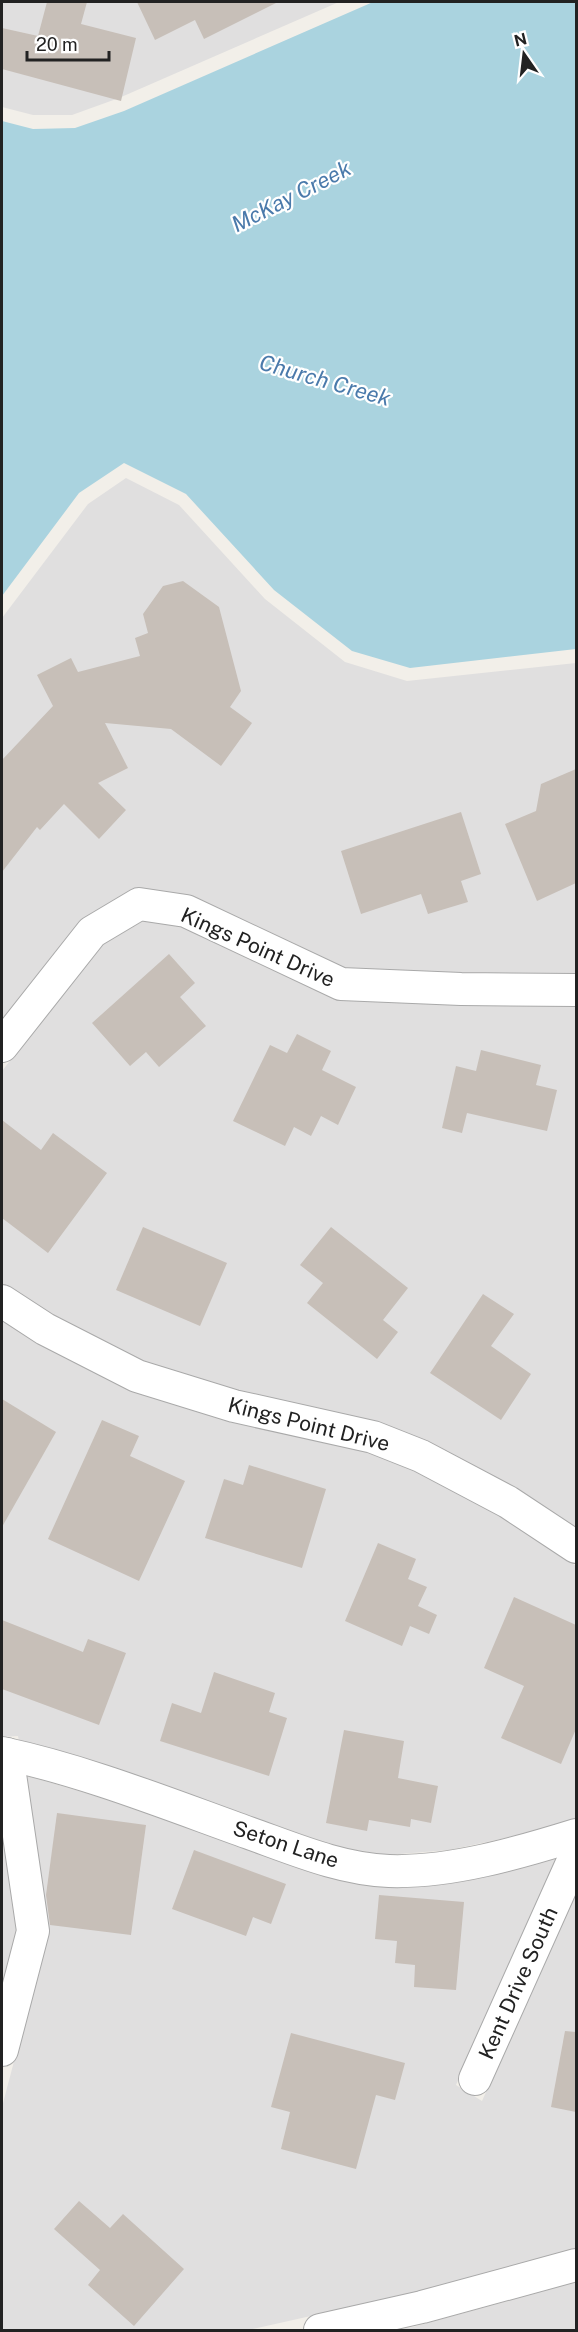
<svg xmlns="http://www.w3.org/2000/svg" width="578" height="2332" font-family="'Public Sans',sans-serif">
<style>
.residential{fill:#e0dfdf}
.water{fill:#aad3df}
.building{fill:#c7bfb8}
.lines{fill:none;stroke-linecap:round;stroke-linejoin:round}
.minor-casing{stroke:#a9a9a9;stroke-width:34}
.minor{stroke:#fff;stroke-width:32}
.labels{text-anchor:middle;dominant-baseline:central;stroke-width:4.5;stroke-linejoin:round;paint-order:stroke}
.street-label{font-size:21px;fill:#222;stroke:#fff}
.water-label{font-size:22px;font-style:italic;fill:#4a7aab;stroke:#fff}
</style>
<rect width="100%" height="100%" fill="#f2efe9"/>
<g class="residential">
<path d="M2,2H339L119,98L72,115H33L2,107Z"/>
<path d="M126,478L179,505L265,599L345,662L407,681L576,663V974L460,973L344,968L191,896L140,889L132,890L81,922L2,1022V618L88,504Z"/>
<path d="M143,921L183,926L342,1000L462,1005L576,1006V1529L425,1442L375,1421L236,1391L142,1361L51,1315L2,1283V1071L102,945Z"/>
<path d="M2,1319L39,1343L134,1392L230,1422L370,1452L416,1471L502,1515L576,1566V1819L533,1832L449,1850L387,1855L337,1847L107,1766L19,1741L18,1736L2,1737Z"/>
<path d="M24,1775L100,1797L334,1879L386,1887L415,1886L456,1881L558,1857L456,2085L482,2101L576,1890V2249L418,2292L248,2330H2V2107L47,1936Z"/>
<path d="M2,1816L18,1929L2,1993Z"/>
<path d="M576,2282V2330H395L413,2327Z"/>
</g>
<path class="water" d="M373,2H576V649L410,668L352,651L274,590L186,494L124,463L79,493L2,596V121L33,129L75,128L124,111Z"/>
<g class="building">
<path d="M47,2H87L81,24L136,38L121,101L2,69V28L38,36Z"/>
<path d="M137,2H278L204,39L195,20L155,40Z"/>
<path d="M183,581L219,607L241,691L230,707L252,723L221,766L171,729L105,723L128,768L98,783L126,810L99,839L64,804L40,830L37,827L2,872V760L53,706L37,675L71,658L78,672L140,656L135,638L148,633L143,614L163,586Z"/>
<path d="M576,769V883L537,901L505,824L536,811L541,784Z"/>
<path d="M461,812L481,874L461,881L468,902L428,914L421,894L361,914L341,851Z"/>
<path d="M169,954L195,983L180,997L206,1026L159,1067L146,1052L130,1066L92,1023Z"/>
<path d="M297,1034L331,1051L322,1070L356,1087L338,1125L321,1116L311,1136L294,1127L285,1146L233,1121L270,1045L287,1053Z"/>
<path d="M481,1050L541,1065L536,1085L557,1090L547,1131L467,1113L462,1133L442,1128L456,1066L476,1071Z"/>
<path d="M2,1120L41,1150L53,1133L107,1173L48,1253L2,1218Z"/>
<path d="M143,1227L227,1263L200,1326L116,1290Z"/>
<path d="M331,1227L408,1288L383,1320L398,1332L377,1359L307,1303L323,1283L300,1265Z"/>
<path d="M483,1294L514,1314L491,1346L531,1374L501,1420L430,1373Z"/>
<path d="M2,1399L56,1432L2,1527Z"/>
<path d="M102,1420L139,1436L130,1456L185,1481L139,1581L48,1539Z"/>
<path d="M249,1465L326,1489L302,1568L205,1538L224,1479L243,1485Z"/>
<path d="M378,1543L416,1559L408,1579L427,1587L418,1606L437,1615L429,1634L410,1626L402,1646L345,1621Z"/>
<path d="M514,1597L576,1625V1729L561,1764L501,1738L524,1686L484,1668Z"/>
<path d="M2,1620L83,1652L88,1639L126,1653L99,1725L2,1689Z"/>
<path d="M214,1672L275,1693L269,1712L287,1718L269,1776L160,1741L172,1703L201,1713Z"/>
<path d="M344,1730L404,1741L398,1778L438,1786L431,1823L411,1819L410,1827L369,1820L367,1831L326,1823Z"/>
<path d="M57,1813L146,1825L131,1935L50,1925L46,1895Z"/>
<path d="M194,1850L286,1884L271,1924L253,1917L246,1936L172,1909Z"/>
<path d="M379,1895L464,1902L456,1990L414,1987L415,1965L395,1963L397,1941L375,1939Z"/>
<path d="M565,2031L576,2032V2112L551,2107Z"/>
<path d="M291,2033L405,2063L395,2100L376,2095L356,2169L281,2149L290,2112L271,2107Z"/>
<path d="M79,2201L110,2228L123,2214L184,2269L134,2326L88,2285L100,2270L54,2229Z"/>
</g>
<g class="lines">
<defs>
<g id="minor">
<path d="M2,1046L92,932L139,904L186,911L341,984L461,989L576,990"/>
<path d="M2,1301L45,1329L137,1376L234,1406L373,1437L421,1456L508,1502L576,1547"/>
<path d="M2,1753C86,1771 168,1804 249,1833C294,1849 340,1869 389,1871C450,1873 518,1853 576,1835"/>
<path d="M2,2050L33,1931L7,1754"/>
<path d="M475,2079L576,1854"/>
<path d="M320,2330L422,2307L576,2265"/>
</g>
</defs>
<use href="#minor" class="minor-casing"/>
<use href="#minor" class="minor"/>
</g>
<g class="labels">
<g class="street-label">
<text transform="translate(258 947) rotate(24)">Kings Point Drive</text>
<text transform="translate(309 1424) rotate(14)">Kings Point Drive</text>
<text transform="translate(286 1844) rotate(18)">Seton Lane</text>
<text transform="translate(518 1983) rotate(-66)">Kent Drive South</text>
</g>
<g class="water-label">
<text transform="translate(291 196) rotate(-27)">McKay Creek</text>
<text transform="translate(325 380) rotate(16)">Church Creek</text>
</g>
</g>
<rect width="578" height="2332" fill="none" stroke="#222222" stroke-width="6"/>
<g transform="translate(524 54) rotate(346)" stroke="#ffffff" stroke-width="4.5" paint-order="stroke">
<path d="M0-4.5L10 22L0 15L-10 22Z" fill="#222222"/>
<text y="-9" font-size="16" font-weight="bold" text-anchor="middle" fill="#222222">N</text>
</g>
<path d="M27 51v9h82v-9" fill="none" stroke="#222222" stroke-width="3"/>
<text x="36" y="51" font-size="18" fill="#222222" stroke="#ffffff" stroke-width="4.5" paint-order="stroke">20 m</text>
</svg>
